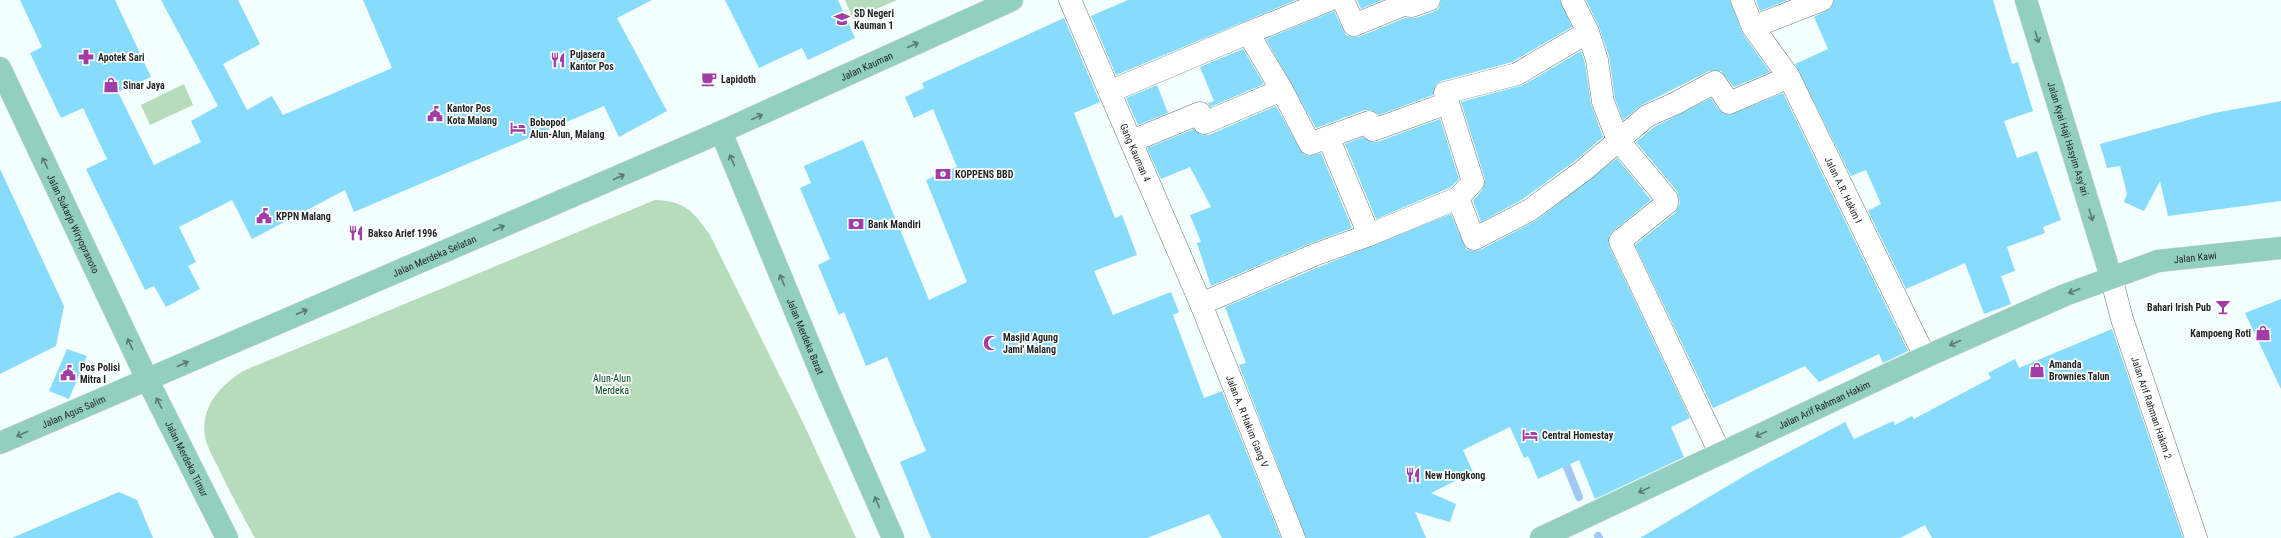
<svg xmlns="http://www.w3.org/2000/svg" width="2281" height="538" font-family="'Roboto Condensed',sans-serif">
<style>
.green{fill:#b6dcbc}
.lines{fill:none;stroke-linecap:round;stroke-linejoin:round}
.stream{stroke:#a0c9f5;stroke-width:8}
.building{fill:#87dcfd}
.minor-casing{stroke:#6e7879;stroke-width:23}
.major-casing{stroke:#d7d7d8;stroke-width:23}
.minor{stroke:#fff;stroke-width:22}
.major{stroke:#92cfc0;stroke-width:22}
.oneway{stroke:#587972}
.labels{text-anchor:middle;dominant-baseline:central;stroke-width:3.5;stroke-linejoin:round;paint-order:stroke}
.poi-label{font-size:10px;font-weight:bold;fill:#1f2324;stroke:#fff;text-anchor:start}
.street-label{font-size:10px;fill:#1f2324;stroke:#fff}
.park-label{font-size:10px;fill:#00491c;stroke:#fff}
</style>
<rect width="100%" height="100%" fill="#f3fefe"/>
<g class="green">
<path d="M845,0H897L853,19Z"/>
<path d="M184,84L193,105L150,125L141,105Z"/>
<path d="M655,200C685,201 693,211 710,235L807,431L856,538H255C242,514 229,491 218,467C213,457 207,447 205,436C200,407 221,385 243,371Z"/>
</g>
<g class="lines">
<g class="stream">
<path d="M1563,457L1579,497"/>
<path d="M1598,536L1599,538"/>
</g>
</g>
<g class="building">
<path d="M20,0H115L151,77L118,92L154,165L201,142L191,121L218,106L161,0H238L260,44L223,64L247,110L272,96L283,115L392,68L363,0H652L617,18L667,111L619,137L604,106L354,212L345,190L252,239L232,200L179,227L196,262L188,266L200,289L166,307L154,286L145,290L86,169L107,159L83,108L61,118L38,70L30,53L42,47Z"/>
<path d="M725,0H838L855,38L808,60L802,48L759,68Z"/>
<path d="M1128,0H1296L1116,75L1091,16Z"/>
<path d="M1357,0H1382L1361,9Z"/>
<path d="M1441,0H1560L1572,27L1512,62L1441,81L1436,85L1433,95L1379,115L1371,110H1365L1316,128L1266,39L1334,11L1346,35L1352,37H1358L1405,18H1416L1433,12L1439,8Z"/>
<path d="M1586,0H1730L1743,34L1770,72L1734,87L1721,71H1709L1642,105L1623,120L1615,99L1609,56L1599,27Z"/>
<path d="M1756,0H1788L1760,11Z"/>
<path d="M1834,0H1993L2012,64L2018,62L2033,111L2004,121L2017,158L2037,151L2061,220L2043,227L2045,233L2007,247L2015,271L2001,276L2011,304L1984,314L1965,263L1906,289L1868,211L1881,204L1866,170L1851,176L1795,64L1828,49L1814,17L1831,8Z"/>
<path d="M1064,18L1100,102L1074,113L1115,218L1122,215L1137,255L1094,271L1113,315L1171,292L1179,312L1173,315L1204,398L1222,391L1281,538H1222L1209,514L1147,538H931L900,462L926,451L887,357L866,366L844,312L839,315L818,265L830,259L800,188L811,183L804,166L863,140L929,300L967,282L926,180L957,167L933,109L914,118L905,97L924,88L922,83Z"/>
<path d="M1243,49L1264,84L1210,107L1208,103L1214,101L1200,67Z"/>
<path d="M1581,51L1585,63L1591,104L1603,137L1576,160L1523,199L1481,222L1473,201L1482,190L1485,179L1461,102L1523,85Z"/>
<path d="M1157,85L1168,113L1138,125L1126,98Z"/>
<path d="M1783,93L1908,351L1883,363L1879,354L1819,382L1805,366L1713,408L1635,245L1675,213L1680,203L1677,191L1636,142L1654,127L1711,98L1719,110L1729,115Z"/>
<path d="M2281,101V201L2168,216L2160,181L2144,211L2124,202L2127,194L2120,166L2107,168L2100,144L2214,113Z"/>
<path d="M1276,106L1303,154L1309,156L1321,153L1352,228L1309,244L1211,286L1197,243L1201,242L1190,215L1211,207L1190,167L1161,179L1147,148L1194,129L1202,135H1209Z"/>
<path d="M1440,119L1459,179L1451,187L1376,219L1345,144L1363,137L1371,142H1377Z"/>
<path d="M1617,158L1651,200L1612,232L1609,236V246L1690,418L1671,427L1684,457L1595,499L1579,460L1538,479L1528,456L1524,458L1510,427L1463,450L1473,472L1431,493L1456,504L1450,522L1415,512L1426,538H1306L1239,365L1246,363L1225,307L1319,267L1451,214L1466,249L1473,251L1480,250L1537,220Z"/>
<path d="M0,169L64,306L56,346L0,374Z"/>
<path d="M2281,299V389L2245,313Z"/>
<path d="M2112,329L2183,538H1932L1925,525L1900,538H1640L1751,472L1845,422L1854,439L1893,421L1895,425L1912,416L1914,419L1991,378L1988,373L2015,359L2019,368Z"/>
<path d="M67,349L87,356L69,399L49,391Z"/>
<path d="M119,492L137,500L153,538H12Z"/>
</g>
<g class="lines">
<defs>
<g id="minor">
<path id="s1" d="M1070,0L1201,304L1294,538"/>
<path d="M1343,0L1354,25L1403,5L1412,6L1429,0"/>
<path d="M1572,0L1588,32L1597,60L1603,102L1618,140L1667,199V203L1620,241L1720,453"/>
<path id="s2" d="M1742,0L1753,27L1789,77L1925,357"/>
<path d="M1753,27L1822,0"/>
<path d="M1588,32L1517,74L1445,93L1473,182L1458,198L1474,239L1530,210L1584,170L1647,116L1676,103L1715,82L1729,103L1789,77"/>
<path d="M1248,33L1329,0"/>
<path d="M1111,91L1248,33L1282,90L1310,144L1328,137L1369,235"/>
<path d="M1328,137L1369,122L1373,130L1448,103"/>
<path d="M1132,141L1200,113L1204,123L1282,90"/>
<path id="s3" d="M2111,277L2122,319L2196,538"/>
<path d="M1201,304L1314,255L1369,235L1458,198"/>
</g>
<g id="major">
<path id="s4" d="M2026,0L2111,277"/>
<path id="s5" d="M0,68L147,379L227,538"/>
<path id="s6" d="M721,132L828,390L893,538"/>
<path id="s7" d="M0,443L721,132L1012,0"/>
<path id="s8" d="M1541,538L1925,357L2065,295L2158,261L2281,248"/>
</g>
</defs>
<use href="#minor" class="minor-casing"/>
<use href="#major" class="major-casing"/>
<use href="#minor" class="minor"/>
<use href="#major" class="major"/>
</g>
<defs><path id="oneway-shaft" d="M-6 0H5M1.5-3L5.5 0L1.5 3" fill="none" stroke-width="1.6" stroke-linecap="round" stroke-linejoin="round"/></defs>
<g class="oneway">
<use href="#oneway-shaft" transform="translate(2037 37) rotate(73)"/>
<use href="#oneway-shaft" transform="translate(913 45) rotate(-24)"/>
<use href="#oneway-shaft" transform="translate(757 117) rotate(-24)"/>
<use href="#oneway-shaft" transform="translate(732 160) rotate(-113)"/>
<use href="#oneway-shaft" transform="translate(45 163) rotate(-115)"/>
<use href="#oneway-shaft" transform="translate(619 177) rotate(-24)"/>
<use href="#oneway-shaft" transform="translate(2091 215) rotate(73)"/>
<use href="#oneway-shaft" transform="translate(499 228) rotate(-23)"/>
<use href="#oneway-shaft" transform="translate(782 280) rotate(-113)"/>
<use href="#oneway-shaft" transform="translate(2074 291) rotate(159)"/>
<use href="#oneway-shaft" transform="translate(302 312) rotate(-23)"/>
<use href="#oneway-shaft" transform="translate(1955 343) rotate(156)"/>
<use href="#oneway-shaft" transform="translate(130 344) rotate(-115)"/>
<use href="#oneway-shaft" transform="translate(183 364) rotate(-23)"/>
<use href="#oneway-shaft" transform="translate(159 403) rotate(-117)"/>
<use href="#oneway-shaft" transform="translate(22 434) rotate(156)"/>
<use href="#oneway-shaft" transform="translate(1761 434) rotate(155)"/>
<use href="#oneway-shaft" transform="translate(1644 490) rotate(154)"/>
<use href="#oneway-shaft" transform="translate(877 502) rotate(-114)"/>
</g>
<defs>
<symbol id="school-bare" viewBox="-9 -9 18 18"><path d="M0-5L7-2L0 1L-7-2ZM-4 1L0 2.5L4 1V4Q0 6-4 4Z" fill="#a03ea5" stroke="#fff" stroke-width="2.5" paint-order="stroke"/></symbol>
<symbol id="pharmacy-bare" viewBox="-9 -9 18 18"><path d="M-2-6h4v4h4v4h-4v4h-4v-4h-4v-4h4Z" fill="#a03ea5" stroke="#fff" stroke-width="2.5" paint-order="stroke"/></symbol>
<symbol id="restaurant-bare" viewBox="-9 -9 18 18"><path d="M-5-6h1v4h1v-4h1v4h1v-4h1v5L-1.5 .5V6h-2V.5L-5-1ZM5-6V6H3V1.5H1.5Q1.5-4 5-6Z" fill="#a03ea5" stroke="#fff" stroke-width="2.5" paint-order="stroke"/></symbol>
<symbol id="cafe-bare" viewBox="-9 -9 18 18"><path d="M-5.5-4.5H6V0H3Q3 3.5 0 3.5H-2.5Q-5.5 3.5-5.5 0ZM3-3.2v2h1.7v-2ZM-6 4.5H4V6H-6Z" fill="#a03ea5" stroke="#fff" stroke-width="2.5" paint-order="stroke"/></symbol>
<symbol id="shop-bare" viewBox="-9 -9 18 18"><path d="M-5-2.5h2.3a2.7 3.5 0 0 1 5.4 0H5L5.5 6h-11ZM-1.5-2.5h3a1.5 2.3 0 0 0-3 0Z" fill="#a03ea5" stroke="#fff" stroke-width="2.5" paint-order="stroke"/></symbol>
<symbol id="civic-bare" viewBox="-9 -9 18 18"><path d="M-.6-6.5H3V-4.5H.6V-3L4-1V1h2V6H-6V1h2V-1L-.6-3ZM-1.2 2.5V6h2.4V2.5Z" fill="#a03ea5" stroke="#fff" stroke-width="2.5" paint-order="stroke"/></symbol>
<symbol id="hotel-bare" viewBox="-9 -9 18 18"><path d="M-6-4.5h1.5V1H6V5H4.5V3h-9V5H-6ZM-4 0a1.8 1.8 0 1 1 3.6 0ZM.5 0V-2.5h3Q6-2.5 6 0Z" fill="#a03ea5" stroke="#fff" stroke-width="2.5" paint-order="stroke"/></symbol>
<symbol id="bank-bare" viewBox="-9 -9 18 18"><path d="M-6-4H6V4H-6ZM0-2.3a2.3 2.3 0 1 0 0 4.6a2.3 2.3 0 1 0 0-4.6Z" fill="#a03ea5" stroke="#fff" stroke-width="2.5" paint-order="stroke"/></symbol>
<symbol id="bar-bare" viewBox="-9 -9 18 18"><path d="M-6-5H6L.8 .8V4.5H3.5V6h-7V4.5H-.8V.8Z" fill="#a03ea5" stroke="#fff" stroke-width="2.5" paint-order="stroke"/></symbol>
<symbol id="mosque-bare" viewBox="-9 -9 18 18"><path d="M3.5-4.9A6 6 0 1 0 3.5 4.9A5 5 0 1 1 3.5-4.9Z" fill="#a03ea5" stroke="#fff" stroke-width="2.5" paint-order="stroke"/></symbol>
</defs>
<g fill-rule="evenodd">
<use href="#school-bare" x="831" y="8" width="22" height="22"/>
<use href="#pharmacy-bare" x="75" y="46" width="22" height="22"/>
<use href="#restaurant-bare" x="547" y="49" width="22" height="22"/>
<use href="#cafe-bare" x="698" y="68" width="22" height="22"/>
<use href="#shop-bare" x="100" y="74" width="22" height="22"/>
<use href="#civic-bare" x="424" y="103" width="22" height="22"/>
<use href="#hotel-bare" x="507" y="117" width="22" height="22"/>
<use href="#bank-bare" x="932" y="163" width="22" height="22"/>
<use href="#civic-bare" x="253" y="205" width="22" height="22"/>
<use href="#bank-bare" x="845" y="213" width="22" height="22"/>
<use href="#restaurant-bare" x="345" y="222" width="22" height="22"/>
<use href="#bar-bare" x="2212" y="296" width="22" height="22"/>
<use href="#shop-bare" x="2252" y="322" width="22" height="22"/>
<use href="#mosque-bare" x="980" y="332" width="22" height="22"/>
<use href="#shop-bare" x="2026" y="359" width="22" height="22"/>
<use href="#civic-bare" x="57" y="362" width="22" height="22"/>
<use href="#hotel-bare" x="1519" y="424" width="22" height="22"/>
<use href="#restaurant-bare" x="1402" y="464" width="22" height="22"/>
</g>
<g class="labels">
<g class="poi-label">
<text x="854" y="13">SD Negeri<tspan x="854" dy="12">Kauman 1</tspan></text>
<text x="570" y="54">Pujasera<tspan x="570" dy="12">Kantor Pos</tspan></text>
<text x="98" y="57">Apotek Sari</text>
<text x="721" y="79">Lapidoth</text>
<text x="123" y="85">Sinar Jaya</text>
<text x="447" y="108">Kantor Pos<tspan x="447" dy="12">Kota Malang</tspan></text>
<text x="530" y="122">Bobopod<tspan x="530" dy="12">Alun-Alun, Malang</tspan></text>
<text x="955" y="174">KOPPENS BBD</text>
<text x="276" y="216">KPPN Malang</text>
<text x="868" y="224">Bank Mandiri</text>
<text x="368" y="233">Bakso Arief 1996</text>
<text x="2211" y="307" text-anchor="end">Bahari Irish Pub</text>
<text x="2251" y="333" text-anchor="end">Kampoeng Roti</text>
<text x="1003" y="337">Masjid Agung<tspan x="1003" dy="12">Jami' Malang</tspan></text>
<text x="2049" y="364">Amanda<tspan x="2049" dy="12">Brownies Talun</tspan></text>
<text x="80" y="367">Pos Polisi<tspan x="80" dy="12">Mitra I</tspan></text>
<text x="1542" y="435">Central Homestay</text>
<text x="1425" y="475">New Hongkong</text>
</g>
<g class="street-label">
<text stroke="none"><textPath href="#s7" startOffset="945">Jalan Kauman</textPath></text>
<text stroke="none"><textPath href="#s4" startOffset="145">Jalan Kyai Haji Hasyim Asy'ari</textPath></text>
<text stroke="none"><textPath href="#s1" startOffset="166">Gang Kauman 4</textPath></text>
<text stroke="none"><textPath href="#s2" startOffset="216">Jalan A.R. Hakim I</textPath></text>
<text stroke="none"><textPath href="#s5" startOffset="172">Jalan Sukarjo Wiryopranoto</textPath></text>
<text stroke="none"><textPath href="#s7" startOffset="473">Jalan Merdeka Selatan</textPath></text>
<text stroke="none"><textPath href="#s8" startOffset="714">Jalan Kawi</textPath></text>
<text stroke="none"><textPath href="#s6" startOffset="221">Jalan Merdeka Barat</textPath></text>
<text stroke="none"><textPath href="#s8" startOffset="313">Jalan Arif Rahman Hakim</textPath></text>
<text stroke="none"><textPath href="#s3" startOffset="137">Jalan Arif Rahman Hakim 2</textPath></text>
<text stroke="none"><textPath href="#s7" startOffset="80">Jalan Agus Salim</textPath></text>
<text stroke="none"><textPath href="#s1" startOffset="457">Jalan A. R Hakim Gang V</textPath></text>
<text stroke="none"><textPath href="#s5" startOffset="433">Jalan Merdeka Timur</textPath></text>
</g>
<g class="park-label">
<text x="612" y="378">Alun-Alun<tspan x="612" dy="12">Merdeka</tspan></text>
</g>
</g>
</svg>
